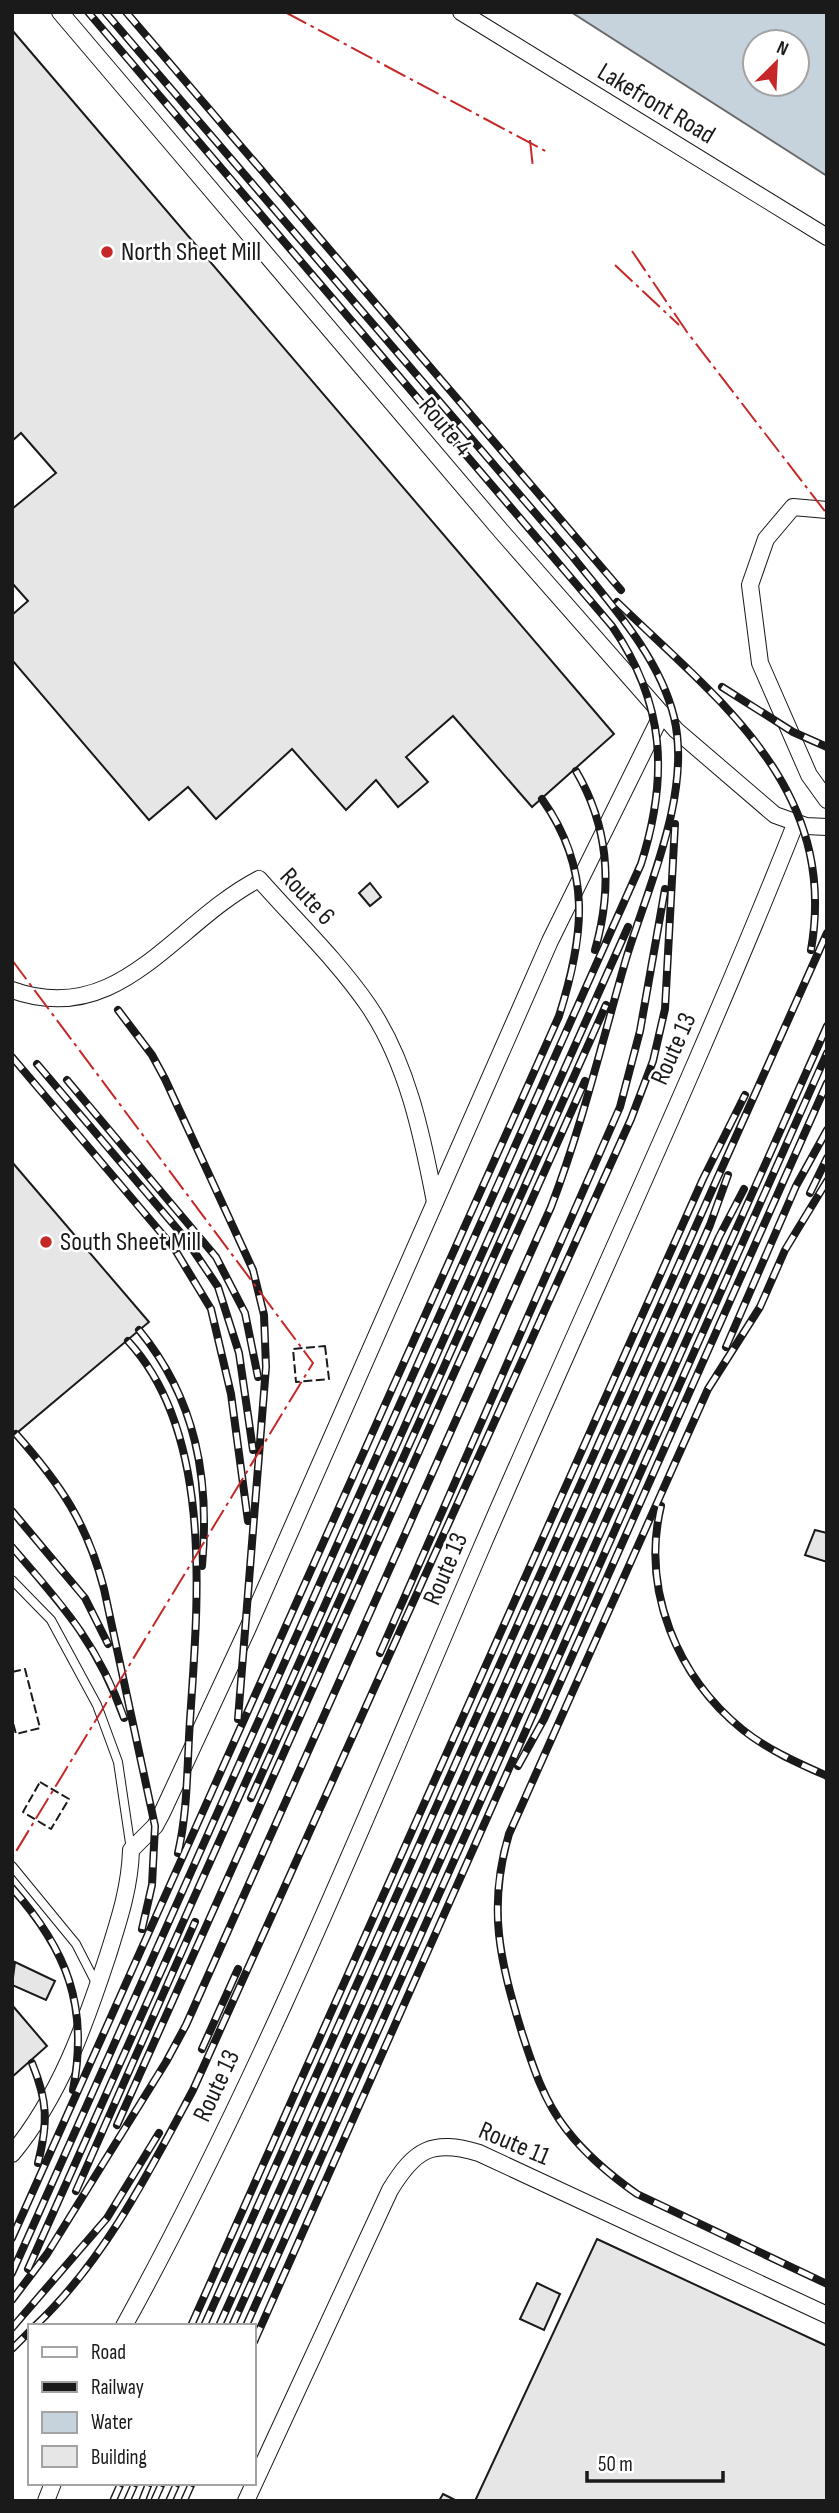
<svg xmlns="http://www.w3.org/2000/svg" width="839" height="2513" font-family="'Sofia Sans Condensed',sans-serif">
<style>
.water{fill:#c6d2dc;stroke:#6a6a6a;stroke-width:2;fill-rule:evenodd}
.building{fill:#e6e6e6;stroke:#1a1a1a;stroke-width:2}
.lines{fill:none;stroke-linecap:round;stroke-linejoin:round}
.lane-casing{stroke:#1a1a1a;stroke-width:10}
.street-casing{stroke:#1a1a1a;stroke-width:18}
.lane{stroke:#fff;stroke-width:8}
.street{stroke:#fff;stroke-width:16}
.rail-casing{stroke:#1a1a1a;stroke-width:8}
.rail{stroke:#fff;stroke-width:5;stroke-dasharray:16;stroke-linecap:butt}
.fence{stroke:#1a1a1a;stroke-width:2;stroke-dasharray:9 3.5;stroke-linecap:butt}
.power{stroke:#c62828;stroke-width:2;stroke-dasharray:24 5 3.5 5;stroke-linecap:butt}
.poi-dot{fill:#c62828;stroke:#fff;stroke-width:2.5}
.labels{text-anchor:middle;dominant-baseline:central;stroke-width:5;stroke-linejoin:round;paint-order:stroke}
.street-label{font-size:26px;fill:#1a1a1a;stroke:#fff}
.poi-label{font-size:26px;fill:#1a1a1a;stroke:#fff;text-anchor:start}
</style>
<rect width="100%" height="100%" fill="#fff"/>
<path class="water" d="M571,12H827V176ZM755,42H797V84H755Z"/>
<g class="building">
<path d="M12,30L614,734L532,807L453,716L406,757L428,782L398,807L376,780L346,810L292,749L216,819L188,787L149,820L12,660V615L28,601L12,583V509L56,473L21,433L12,441Z"/>
<path d="M370,883L381,897L370,906L359,893Z"/>
<path d="M12,1162L149,1322L12,1437Z"/>
<path d="M815,1530L827,1533V1562L805,1555Z"/>
<path d="M15,1962L55,1981L46,2000L12,1985Z"/>
<path d="M12,2005L47,2046L12,2077Z"/>
<path d="M597,2239L827,2346V2501H475Z"/>
<path d="M537,2283L560,2294L544,2330L520,2319Z"/>
<path d="M443,2494L457,2501H439Z"/>
</g>
<g class="lines">
<defs>
<g id="lane">
<path d="M12,1580L51,1620L97,1705L118,1762L131,1850"/>
<path d="M12,1866L76,1944L97,1985"/>
</g>
<g id="street">
<path d="M60,12L502,532L676,730L775,815L806,826L827,827"/>
<path d="M461,12L827,237"/>
<path d="M827,510L793,507L766,539L750,585L760,663L809,775L827,800"/>
<path d="M12,990C120,1029 174,923 259,879C295,920 337,960 368,1005C407,1062 422,1134 435,1202"/>
<path d="M12,2154C60,2096 85,2025 108,1955C119,1920 130,1887 131,1850L155,1826L162,1813L247,1630L550,941L662,714"/>
<path d="M124,2326C261,2077 368,1812 480,1551C585,1308 698,1069 796,822"/>
<path d="M46,2501L53,2483"/>
<path d="M246,2501L390,2190C415,2149 432,2139 479,2153L827,2315"/>
</g>
</defs>
<use href="#lane" class="lane-casing"/>
<use href="#street" class="street-casing"/>
<use href="#lane" class="lane"/>
<use href="#street" class="street"/>
<defs>
<g id="rail">
<path d="M126,12L621,590"/>
<path d="M617,602C718,700 839,787 811,950"/>
<path d="M722,687L793,732L827,747"/>
<path d="M576,771C609,827 613,887 595,950"/>
<path d="M118,1010L152,1055L165,1079L253,1270L264,1315L266,1367L238,1719"/>
<path d="M12,1057L174,1248L211,1309L231,1394L248,1521"/>
<path d="M37,1064L185,1238L218,1287L239,1353L253,1450"/>
<path d="M67,1080L216,1257L245,1313L258,1377"/>
<path d="M827,1181L785,1250L760,1307L708,1389L509,1834C487,1908 500,1961 522,2033C533,2067 544,2101 566,2129C586,2155 610,2175 637,2194L827,2284"/>
<path d="M810,1193L827,1158"/>
<path d="M139,1330C196,1399 210,1479 202,1566"/>
<path d="M128,1341C214,1434 198,1602 190,1720C187,1764 188,1810 178,1853"/>
<path d="M726,1347L796,1186L827,1130"/>
<path d="M16,1434C61,1485 87,1523 104,1589L155,1826L152,1885L142,1929"/>
<path d="M661,1506C641,1590 677,1677 743,1730C768,1750 798,1763 827,1776"/>
<path d="M12,1511L85,1598L108,1644"/>
<path d="M12,1547C63,1606 98,1644 124,1718"/>
<path d="M380,1653L620,1107L640,1031L665,889"/>
<path d="M518,1766L544,1719L827,1083"/>
<path d="M251,1798L606,1005"/>
<path d="M12,1888C67,1950 89,2006 73,2090"/>
<path d="M202,2049L238,1969"/>
<path d="M32,2063C48,2102 48,2123 38,2163"/>
<path d="M117,2125L585,1081"/>
<path d="M76,2191L195,1922"/>
<path d="M12,2238L559,1016C584,937 593,871 542,799"/>
<path d="M28,2269L628,927"/>
<path d="M12,2273L641,864C669,776 665,703 612,626L88,12"/>
<path d="M12,2300L47,2254L166,2062L186,2025L551,1207C582,1126 602,1042 626,959C648,887 692,793 674,717C659,656 611,605 573,557L105,12"/>
<path d="M35,2326C104,2261 149,2172 193,2090L631,1119L653,1061L665,1009L675,824"/>
<path d="M191,2326L703,1179L745,1095"/>
<path d="M204,2326L827,933"/>
<path d="M219,2326L710,1225L728,1175"/>
<path d="M232,2326L719,1237L744,1189"/>
<path d="M246,2326L827,1026"/>
<path d="M12,2328L107,2218L159,2133"/>
<path d="M254,2342L827,1053"/>
<path d="M12,2349L30,2331"/>
<path d="M113,2501L121,2483"/>
<path d="M127,2501L135,2483"/>
<path d="M142,2501L149,2483"/>
<path d="M154,2501L162,2483"/>
<path d="M169,2501L177,2483"/>
<path d="M184,2501L192,2483"/>
</g>
</defs>
<use href="#rail" class="rail-casing"/>
<use href="#rail" class="rail"/>
<g class="fence">
<path d="M325,1346L329,1379L296,1382L293,1349Z"/>
<path d="M12,1672L25,1669L40,1728L16,1734L12,1719"/>
<path d="M40,1782L69,1799L51,1829L23,1812Z"/>
</g>
<g class="power">
<path d="M285,12L549,153"/>
<path d="M530,140L533,168"/>
<path d="M632,251L687,332L827,514"/>
<path d="M615,265L679,325"/>
<path d="M12,960L313,1363L12,1858"/>
</g>
</g>
<g class="poi-dot">
<circle cx="107" cy="252" r="7"/>
<circle cx="46" cy="1242" r="7"/>
</g>
<g class="labels">
<g class="street-label">
<text transform="translate(656 104) rotate(31)">Lakefront Road</text>
<text transform="translate(445 427) rotate(50)">Route 4</text>
<text transform="translate(307 897) rotate(47)">Route 6</text>
<text transform="translate(674 1049) rotate(-66)">Route 13</text>
<text transform="translate(446 1569) rotate(-67)">Route 13</text>
<text transform="translate(217 2086) rotate(-65)">Route 13</text>
<text transform="translate(514 2144) rotate(23)">Route 11</text>
</g>
<g class="poi-label">
<text x="121" y="252">North Sheet Mill</text>
<text x="60" y="1242">South Sheet Mill</text>
</g>
</g>
<rect width="839" height="2513" fill="none" stroke="#1a1a1a" stroke-width="28"/>
<rect x="28" y="2324" width="228" height="161" fill="#ffffff" stroke="#a3a3a3" stroke-width="2"/>
<rect x="42" y="2347" width="35" height="10" fill="#ffffff" stroke="#a3a3a3" stroke-width="2"/>
<text x="91" y="2359" font-size="21" fill="#1a1a1a">Road</text>
<rect x="42" y="2382" width="35" height="10" fill="#1a1a1a" stroke="#a3a3a3" stroke-width="2"/>
<text x="91" y="2394" font-size="21" fill="#1a1a1a">Railway</text>
<rect x="42" y="2412" width="35" height="21" fill="#c6d2dc" stroke="#a3a3a3" stroke-width="2"/>
<text x="91" y="2429" font-size="21" fill="#1a1a1a">Water</text>
<rect x="42" y="2446" width="35" height="21" fill="#e6e6e6" stroke="#a3a3a3" stroke-width="2"/>
<text x="91" y="2464" font-size="21" fill="#1a1a1a">Building</text>
<g transform="translate(776 63) rotate(24)"><circle r="33" fill="#ffffff" stroke="#a3a3a3" stroke-width="2"/>
<path d="M0-5L12 26L0 18L-12 26Z" fill="#c62828"/>
<text y="-10" font-size="19" font-weight="bold" text-anchor="middle" fill="#1a1a1a">N</text>
</g>
<path d="M587 2471v10h136v-10" fill="none" stroke="#1a1a1a" stroke-width="3.5"/>
<text x="598" y="2471" font-size="21" fill="#1a1a1a" stroke="#ffffff" stroke-width="5" paint-order="stroke">50 m</text>
</svg>
